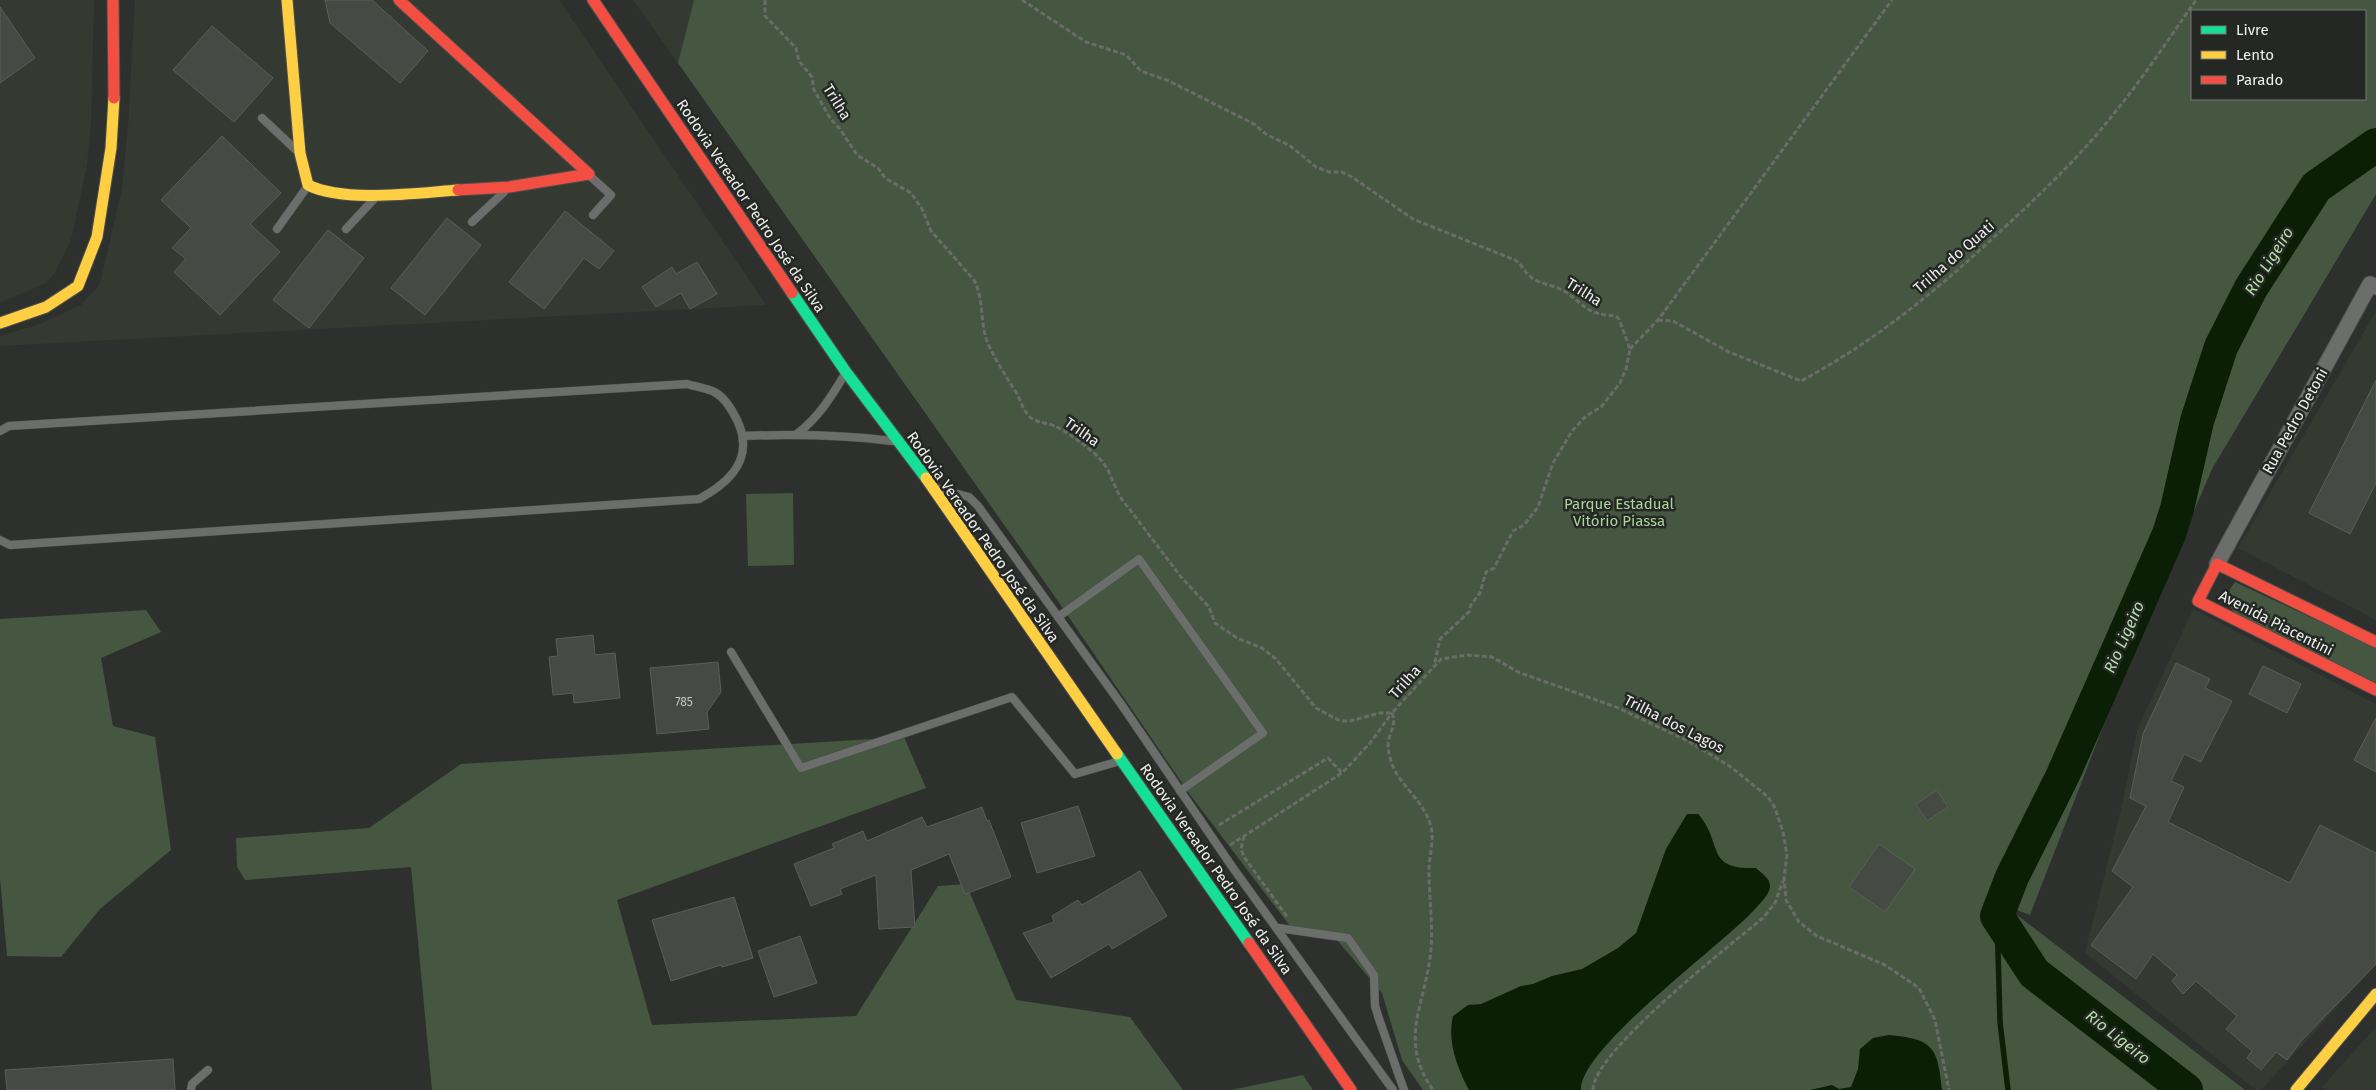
<svg xmlns="http://www.w3.org/2000/svg" width="2376" height="1090" font-family="'Fira Sans',sans-serif">
<style>
.built{fill:#343a32}
.green{fill:#455740;fill-rule:evenodd}
.water{fill:#0b1f06}
.lines{fill:none;stroke-linecap:round;stroke-linejoin:round}
.stream{stroke:#0b1f06;stroke-width:5.5}
.river{stroke:#0b1f06;stroke-width:34}
.building{fill:#464a44;stroke:#5c5d5b}
.lane-casing{stroke:#4d4e4c;stroke-width:9}
.street-casing{stroke:#4d4e4c;stroke-width:17}
.fast-casing{stroke:#4d4e4c;stroke-width:13}
.slow-casing{stroke:#4d4e4c;stroke-width:13}
.jam-casing{stroke:#4d4e4c;stroke-width:13}
.path{stroke:#6a6c68;stroke-width:3;stroke-dasharray:5 2.5;stroke-linecap:butt}
.lane{stroke:#6b6e6a;stroke-width:8}
.street{stroke:#6b6e6a;stroke-width:15}
.fast{stroke:#16e098;stroke-width:11}
.slow{stroke:#ffcf43;stroke-width:11}
.jam{stroke:#f24e42;stroke-width:11}
.labels{text-anchor:middle;dominant-baseline:central;stroke-width:5;stroke-linejoin:round;paint-order:stroke}
.number-label{font-size:12px;fill:#c3c6c2}
.street-label{font-size:15px;fill:#edefec;stroke:#242723}
.park-label{font-size:15px;fill:#abd49e;stroke:#242723}
.water-label{font-size:16px;font-style:italic;fill:#b3dda6;stroke:#242723}
</style>
<rect width="100%" height="100%" fill="#2e302d"/>
<g class="built">
<path d="M0,0H94L91,123L87,165L71,240L55,272L46,283L0,303Z"/>
<path d="M135,0H559L766,305L0,346V336L40,324L81,305L100,284L122,189L128,127Z"/>
<path d="M633,0H694L678,63Z"/>
<path d="M2376,311V620L2238,548Z"/>
<path d="M2193,609L2376,704V965L2261,1090H2256L2085,953L2123,801L2137,730Z"/>
<path d="M2376,1027V1090H2327L2322,1087Z"/>
</g>
<g class="green">
<path d="M694,0H2376V194L2212,469L2115,696L2030,915L2004,905L2245,1090H1423L1402,1060L1382,993L1337,940L1296,934L1191,796L1053,594L678,63ZM2192,11H2365V99H2192Z"/>
<path d="M793,493L794,565L748,566L746,494Z"/>
<path d="M2235,582L2376,648V683L2234,613L2227,600L2230,589Z"/>
<path d="M146,610L161,632L101,658L113,726L155,737L171,850L100,909L61,957L7,956L0,878V619Z"/>
<path d="M904,737L926,788L617,900L652,1025L856,1016L938,886L966,884L1016,1000L1130,1017L1183,1090H432L411,867L245,880L237,867L236,838L369,828L461,764Z"/>
<path d="M1303,1075L1313,1090H1231Z"/>
</g>
<g class="water">
<path d="M1687,814H1698C1724,843 1704,870 1756,868C1761,873 1770,878 1770,886C1770,894 1761,902 1756,908C1724,944 1579,1048 1581,1090H1469C1457,1067 1447,1042 1453,1016L1468,1005L1481,1004L1521,986L1533,984L1552,976L1582,969L1618,948L1636,933L1666,849Z"/>
<path d="M1889,1035C1933,1039 1938,1047 1942,1090H1810L1832,1085L1839,1089L1851,1087L1858,1069L1860,1049L1873,1038Z"/>
</g>
<g class="lines">
<path class="stream" d="M1997,916L2000,1022L2008,1090"/>
<path class="river" d="M2186,1090L2034,973L1997,916L2012,877L2063,775L2169,534L2177,509L2197,421L2221,347L2251,288L2316,187L2376,145"/>
</g>
<g class="building">
<path d="M325,0H372L428,51L400,83L330,23Z"/>
<path d="M0,7L35,58L0,83Z"/>
<path d="M212,26L273,78L234,122L173,70Z"/>
<path d="M222,136L281,193L250,224L280,252L220,315L174,272L186,259L172,248L191,228L161,200Z"/>
<path d="M565,211L614,251L599,269L584,258L544,309L509,282Z"/>
<path d="M447,218L481,245L425,315L391,288Z"/>
<path d="M328,230L364,258L309,328L273,300Z"/>
<path d="M697,262L717,294L690,309L681,293L656,307L642,287L672,267L676,274Z"/>
<path d="M2376,380V483L2350,534L2309,513Z"/>
<path d="M593,635L595,655L615,653L620,698L574,703L573,693L553,695L549,657L558,656L556,639Z"/>
<path d="M718,662L721,692L707,712L709,729L657,734L650,668Z"/>
<path d="M2176,663L2210,679L2205,688L2232,701L2201,762L2184,754L2171,781L2184,787L2168,822L2290,883L2320,825L2376,853V964L2301,1041L2287,1060L2276,1052L2261,1070L2247,1058L2252,1051L2226,1029L2237,1016L2196,981L2183,994L2172,981L2177,975L2153,954L2136,979L2091,945L2133,887L2112,871L2146,806L2130,798L2143,734Z"/>
<path d="M2263,666L2301,684L2287,713L2249,694Z"/>
<path d="M2376,718V772L2354,760Z"/>
<path d="M1937,790L1948,807L1927,821L1916,804Z"/>
<path d="M1078,806L1095,856L1037,873L1021,823Z"/>
<path d="M982,807L987,821L989,820L1011,877L965,894L949,854L911,870L915,927L879,929L876,875L840,889L842,894L811,906L794,864L834,848L832,844L863,831L867,841L922,817L927,827Z"/>
<path d="M1879,844L1915,869L1885,912L1849,887Z"/>
<path d="M1140,871L1167,916L1112,949L1109,944L1051,978L1023,933L1054,922L1052,916L1078,900L1082,905Z"/>
<path d="M734,897L753,958L722,967L721,965L671,981L652,920Z"/>
<path d="M800,936L817,983L774,997L758,951Z"/>
<path d="M173,1059L175,1090H7L5,1070Z"/>
</g>
<g class="lines">
<defs>
<g id="lane">
<path d="M262,118L295,149"/>
<path d="M590,176L611,195L593,215"/>
<path d="M472,222L504,192"/>
<path d="M277,229L307,187"/>
<path d="M346,229L374,199"/>
<path d="M0,431L9,426L687,384C696,387 708,388 716,393C725,398 733,412 737,420C755,458 731,482 699,499L10,545L0,540"/>
<path d="M797,434C819,417 831,397 845,374"/>
<path d="M744,436C794,434 843,435 892,441"/>
<path d="M939,489L969,497L978,506L1121,704L1233,868L1393,1090"/>
<path d="M1058,617L1139,559L1263,733L1180,791"/>
<path d="M731,652L801,768L1012,697L1075,774L1120,761"/>
<path d="M1278,928L1348,938L1374,975L1375,1006L1379,1019L1404,1090"/>
<path d="M191,1090L192,1084L208,1070"/>
</g>
<path id="street" d="M2217,564L2370,284L2376,287"/>
<g id="fast">
<path d="M792,293L846,372L926,478"/>
<path d="M1117,754L1249,943"/>
</g>
<g id="slow">
<path d="M287,0L300,153L308,185C344,203 417,193 458,190"/>
<path d="M0,323L46,307L78,286L97,237L111,148L114,98"/>
<path d="M926,478L1117,754"/>
<path d="M2296,1090L2376,994"/>
</g>
<g id="jam">
<path d="M113,0L114,98"/>
<path d="M399,0L589,174L509,187L458,190"/>
<path d="M593,0L792,293"/>
<path d="M2376,642L2217,564L2198,601L2376,690"/>
<path d="M1249,943L1351,1090"/>
</g>
</defs>
<use href="#lane" class="lane-casing"/>
<use href="#street" class="street-casing"/>
<use href="#fast" class="fast-casing"/>
<use href="#slow" class="slow-casing"/>
<use href="#jam" class="jam-casing"/>
<g class="path">
<path d="M765,0V16L796,48L799,61L812,77L814,90L830,118L840,129L857,155L878,168L885,178L911,193L922,209L931,231L974,280C985,301 979,325 989,346C997,362 1006,377 1016,392C1021,401 1023,411 1031,418C1038,423 1042,422 1049,424C1060,426 1091,449 1099,458C1113,472 1114,493 1128,507L1181,577L1209,607L1215,623L1237,638L1262,648L1276,659L1316,708L1340,721H1350L1380,713H1392L1441,659L1467,655L1492,657L1518,672L1616,707L1688,741L1731,767L1768,797L1775,808L1783,832L1787,855L1784,878L1786,900L1799,922L1817,936L1885,965L1919,988L1935,1020L1949,1090"/>
<path d="M1022,0L1086,42L1126,55L1141,71L1169,81L1254,124L1267,135L1289,145L1316,167L1329,172H1342L1352,177L1413,219L1515,260C1522,264 1524,272 1531,277C1539,284 1554,285 1564,291C1587,306 1585,314 1616,316L1619,319L1630,349L1626,369L1620,383L1601,407L1586,416L1572,431L1553,463L1538,507L1524,525L1513,531L1494,568L1486,572L1480,593L1471,605L1469,612L1440,639L1434,666"/>
<path d="M1658,320L1673,321L1729,352L1801,381C1879,339 1942,286 2006,226C2045,190 2084,152 2116,111C2145,75 2170,37 2196,0"/>
<path d="M1630,349L1658,320L1892,0"/>
<path d="M1392,713C1396,722 1392,729 1389,738C1387,747 1389,756 1392,764C1400,787 1429,804 1432,833C1433,845 1429,858 1429,871C1429,899 1434,930 1430,958C1423,1009 1399,1041 1433,1090"/>
<path d="M1219,825L1328,758L1342,773"/>
<path d="M1244,836L1241,849L1244,857L1288,918"/>
<path d="M1230,845L1342,773L1370,743L1392,713"/>
<path d="M1593,1090C1592,1053 1730,945 1763,918L1775,903L1783,881"/>
</g>
<use href="#lane" class="lane"/>
<use href="#street" class="street"/>
<use href="#fast" class="fast"/>
<use href="#slow" class="slow"/>
<use href="#jam" class="jam"/>
</g>
<g class="labels">
<g class="number-label">
<text x="684" y="702">785</text>
</g>
<g class="street-label">
<text transform="translate(837 102) rotate(58)">Trilha</text>
<text transform="translate(751 206) rotate(56)">Rodovia Vereador Pedro José da Silva</text>
<text transform="translate(1954 257) rotate(-41)">Trilha do Quati</text>
<text transform="translate(1584 292) rotate(32)">Trilha</text>
<text transform="translate(2295 421) rotate(-61)">Rua Pedro Detoni</text>
<text transform="translate(1082 432) rotate(35)">Trilha</text>
<text transform="translate(983 537) rotate(55)">Rodovia Vereador Pedro José da Silva</text>
<text transform="translate(2276 623) rotate(27)">Avenida Piacentini</text>
<text transform="translate(1405 682) rotate(-48)">Trilha</text>
<text transform="translate(1674 724) rotate(27)">Trilha dos Lagos</text>
<text transform="translate(1216 869) rotate(55)">Rodovia Vereador Pedro José da Silva</text>
</g>
<g class="park-label">
<text x="1619" y="504">Parque Estadual<tspan x="1619" dy="17">Vitório Piassa</tspan></text>
</g>
<g class="water-label">
<text transform="translate(2269 261) rotate(-58)">Rio Ligeiro</text>
<text transform="translate(2124 637) rotate(-66)">Rio Ligeiro</text>
<text transform="translate(2118 1037) rotate(38)">Rio Ligeiro</text>
</g>
</g>
<rect x="2191" y="10" width="175" height="90" fill="#242723" stroke="#747773"/>
<rect x="2201" y="26" width="25" height="8" fill="#16e098" stroke="#747773"/>
<text x="2236" y="35" font-size="15" fill="#edefec">Livre</text>
<rect x="2201" y="51" width="25" height="8" fill="#ffcf43" stroke="#747773"/>
<text x="2236" y="60" font-size="15" fill="#edefec">Lento</text>
<rect x="2201" y="76" width="25" height="8" fill="#f24e42" stroke="#747773"/>
<text x="2236" y="85" font-size="15" fill="#edefec">Parado</text>
</svg>
